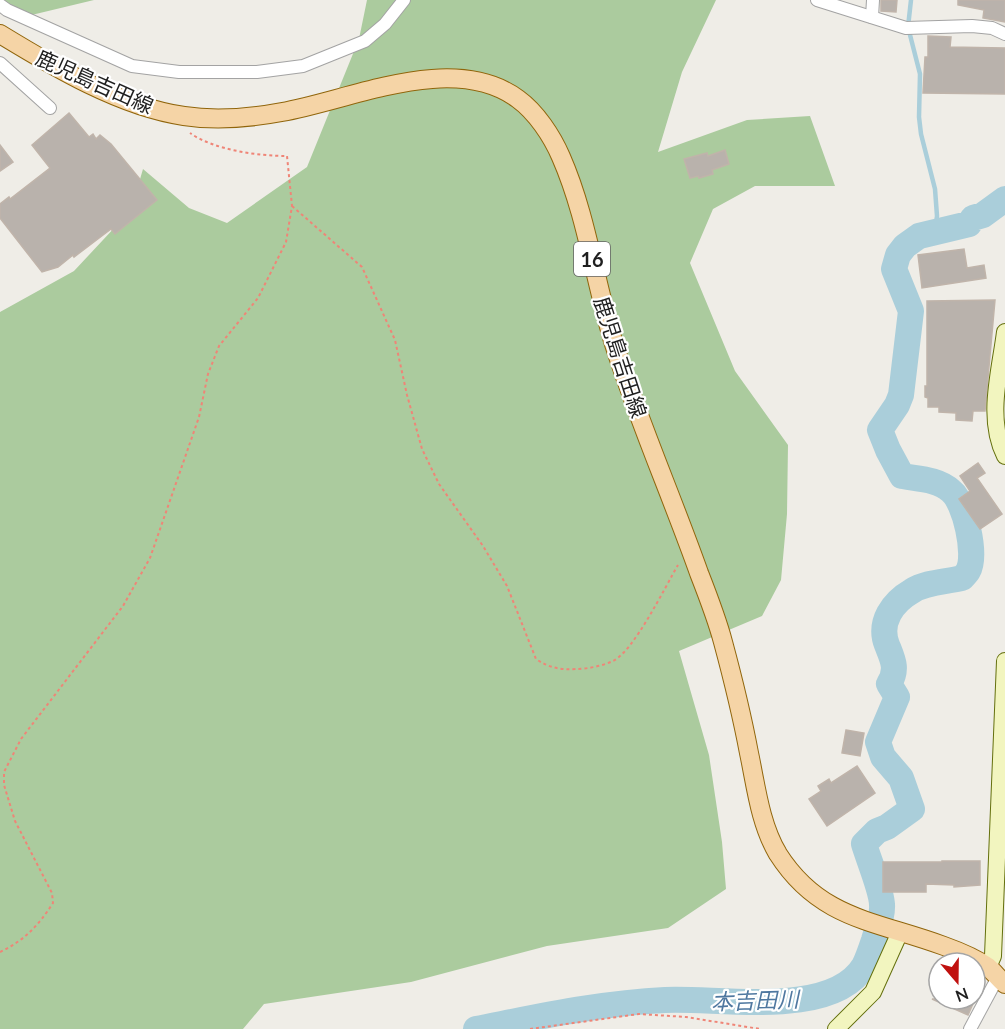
<svg xmlns="http://www.w3.org/2000/svg" width="1005" height="1029" font-family="Lato,'Noto Sans JP',sans-serif">
<style>
.forest{fill:#abcb9e}
.lines{fill:none;stroke-linecap:round;stroke-linejoin:round}
.stream{stroke:#aaceda;stroke-width:4.5}
.river{stroke:#aaceda;stroke-width:26}
.building{fill:#b9b2ac;stroke:#c0b4aa;stroke-width:1.5}
.street-casing{stroke:#a3a3a3;stroke-width:14}
.secondary-casing{stroke:#64700d;stroke-width:18}
.primary-casing{stroke:#90650b;stroke-width:20}
.path{stroke:#ef8577;stroke-width:2;stroke-dasharray:3 3;stroke-linecap:butt}
.street{stroke:#fff;stroke-width:12}
.secondary{stroke:#f2f5bf;stroke-width:16}
.primary{stroke:#f5d4a6;stroke-width:18}
.labels{text-anchor:middle;dominant-baseline:central;stroke-width:4.5;stroke-linejoin:round;paint-order:stroke}
.shield{fill:#fff;stroke:#626262;stroke-width:1.5}
.shield-label{font-size:20px;font-weight:bold;fill:#1f1f1f}
.street-label{font-size:21px;fill:#1f1f1f;stroke:#fff}
.water-label{font-size:22px;font-style:italic;fill:#4f78a0;stroke:#fff}
</style>
<rect width="100%" height="100%" fill="#efede7"/>
<g class="forest">
<path d="M0,0H94L19,18Z"/>
<path d="M367,0H716L682,72L658,152L747,120L810,116L835,186H755L713,209L690,263L735,371L788,445L787,514L781,580L762,616L679,651L709,755L722,842L726,889L668,928L547,946L411,982L264,1004L243,1029H0V312L74,271L131,210L143,169L189,208L227,223L307,167L359,39Z"/>
</g>
<g class="lines">
<path class="stream" d="M911,0L908,27L920,74L919,117L921,134L935,189L937,216L935,231"/>
<path class="river" d="M476,1029C538,1017 601,1003 665,1000C718,997 832,1019 864,966C868,958 871,949 874,940C877,930 883,916 882,905C882,891 868,858 864,844L877,831L887,827L912,809L901,778L883,757L878,742L897,697L889,684C898,669 893,660 887,645C878,622 893,602 912,591C926,582 946,582 962,578C964,576 967,573 968,571C977,555 965,502 951,491C938,479 919,479 902,476L888,450L880,430L897,405L901,395L911,311L894,269L898,255L905,246L919,236L969,224L973,218L983,215L1005,199"/>
</g>
<g class="building">
<path d="M881,0H897L896,12L881,11Z"/>
<path d="M958,0H1005V22L983,18L984,10L958,5Z"/>
<path d="M928,36L951,37L950,47L1005,48V94L923,93L925,57H928Z"/>
<path d="M69,113L89,137L93,134L96,139L100,135L111,144L157,200L115,234L111,229L74,257L73,255L58,267L42,272L0,218V204L9,197L10,199L50,168L32,145Z"/>
<path d="M0,145L13,162L0,171Z"/>
<path d="M725,150L729,164L712,170L713,174L699,178L698,176L690,178L684,159L707,153L708,156Z"/>
<path d="M964,249L967,268L984,265L986,278L922,288L918,255Z"/>
<path d="M995,300L985,411H973L972,421L956,420V413L939,412V407H928V398L925,397V386H927V301Z"/>
<path d="M978,463L985,473L977,478L1002,514L980,529L959,499L970,491L960,476Z"/>
<path d="M846,730L864,733L860,756L842,753Z"/>
<path d="M857,766L875,793L827,826L809,799L821,791L818,786L829,779L831,783Z"/>
<path d="M942,861H980V885L954,887V885L926,884V892H883V862H942Z"/>
<path d="M932,999H975L968,1015Z"/>
</g>
<g class="lines">
<defs>
<g id="street">
<path d="M817,0L906,28L972,26L992,28L1005,34"/>
<path d="M0,5L7,10L132,66L179,72H257L303,66L365,41L385,24L404,0"/>
<path d="M872,17L873,0"/>
<path d="M0,63L50,108"/>
<path d="M970,1029L998,977"/>
</g>
<g id="secondary">
<path d="M1005,332C1000,372 986,418 1005,456"/>
<path d="M988,967L993,956L1005,661"/>
<path d="M836,1029L873,992L900,932"/>
</g>
<path id="primary" d="M0,34C54,67 121,107 184,116C216,121 250,118 282,112C351,100 453,51 518,99C536,112 552,136 561,157C587,216 595,283 614,344C639,422 672,497 699,573C708,596 717,619 723,642C733,679 742,716 749,753C756,786 760,824 778,854C820,920 877,921 944,946C958,951 975,958 988,967C994,972 999,979 1005,984"/>
</defs>
<use href="#street" class="street-casing"/>
<use href="#secondary" class="secondary-casing"/>
<use href="#primary" class="primary-casing"/>
<g class="path">
<path d="M292,206L362,267L395,340L407,395L422,449L439,484L483,546L507,586L536,659C549,668 561,670 576,669C587,669 602,666 613,661C634,651 665,587 678,565"/>
<path d="M0,952C25,940 38,926 53,903L52,893L15,821L4,785V772L21,739L123,606L150,558L199,417L208,374L219,346L258,298L286,242L292,206L287,156C258,156 214,150 190,133"/>
<path d="M530,1029L639,1014L686,1017L760,1029"/>
</g>
<use href="#street" class="street"/>
<use href="#secondary" class="secondary"/>
<use href="#primary" class="primary"/>
</g>
<g class="labels">
<rect class="shield" x="574" y="242" width="36" height="34" rx="4.5"/>
<g class="shield-label">
<text x="592" y="259">16</text>
</g>
<g class="street-label">
<text transform="translate(95 81) rotate(24)">鹿児島吉田線</text>
<text transform="translate(621 357) rotate(72)">鹿児島吉田線</text>
</g>
<g class="water-label">
<text transform="translate(755 1000) rotate(-2)">本吉田川</text>
</g>
</g>
<g transform="translate(957 981) rotate(160)"><circle r="28" fill="#ffffff" stroke="#a5a5a5" stroke-width="1.5"/>
<path d="M0-4.5L10 22L0 15L-10 22Z" fill="#c0110f"/>
<text y="-9" font-size="16" font-weight="bold" text-anchor="middle" fill="#1f1f1f">N</text>
</g>
</svg>
